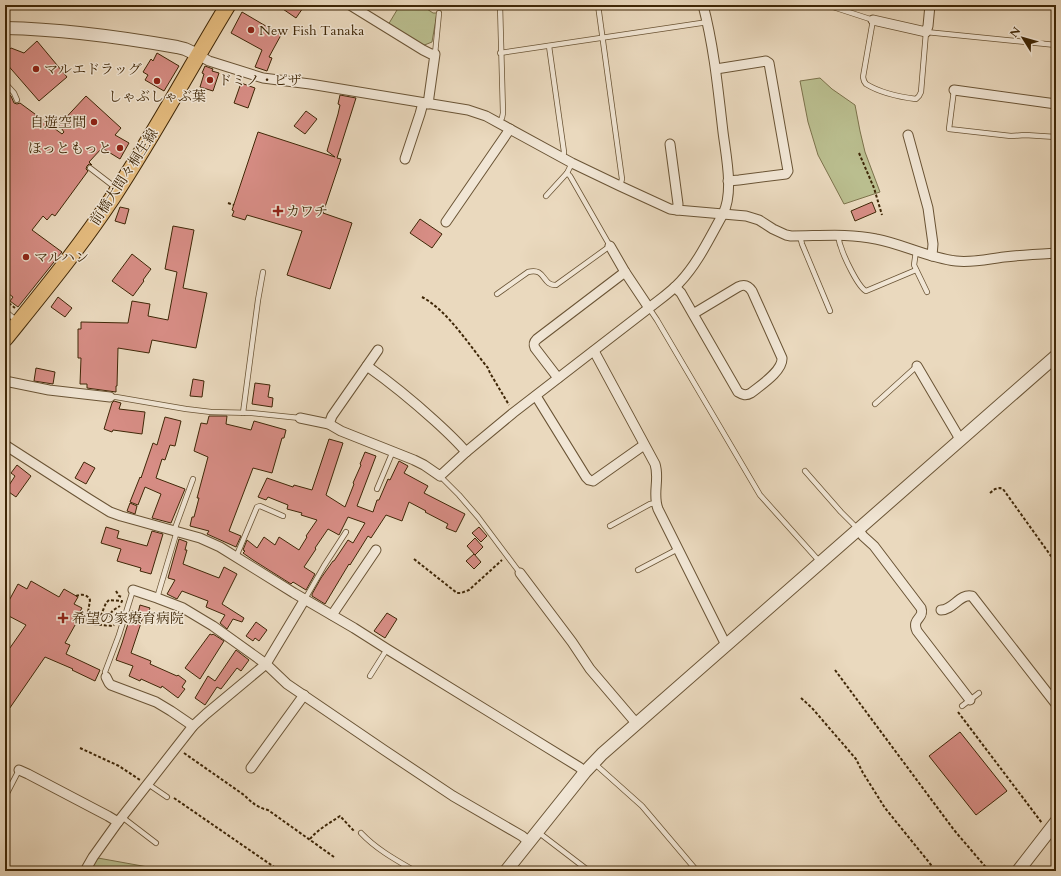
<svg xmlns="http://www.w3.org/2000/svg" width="1061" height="876" font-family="Cardo,'Noto Serif JP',serif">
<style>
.green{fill:#babe8f;stroke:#7c724b}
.building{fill:#d78d85;stroke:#3f2707}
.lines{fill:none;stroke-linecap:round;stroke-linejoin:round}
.service-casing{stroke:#6a5435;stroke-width:6}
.minor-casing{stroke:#6a5435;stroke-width:11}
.tertiary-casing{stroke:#6a5435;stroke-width:14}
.primary-casing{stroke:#3f2707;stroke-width:17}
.path{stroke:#3f2707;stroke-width:2;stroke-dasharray:3 2;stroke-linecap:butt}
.service{stroke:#f1e6d5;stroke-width:4.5}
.minor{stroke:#f1e6d5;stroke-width:9}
.tertiary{stroke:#f1e6d5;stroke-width:12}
.primary{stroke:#e5bc7f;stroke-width:15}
.poi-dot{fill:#8f2418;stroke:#f1e6d5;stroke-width:1.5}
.labels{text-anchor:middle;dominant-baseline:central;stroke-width:3;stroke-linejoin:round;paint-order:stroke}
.poi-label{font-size:14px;fill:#3f2707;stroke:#f1e6d5;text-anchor:start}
.street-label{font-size:14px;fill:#3f2707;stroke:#f1e6d5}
</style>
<rect width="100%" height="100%" fill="#ead9be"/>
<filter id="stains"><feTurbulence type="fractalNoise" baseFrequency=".005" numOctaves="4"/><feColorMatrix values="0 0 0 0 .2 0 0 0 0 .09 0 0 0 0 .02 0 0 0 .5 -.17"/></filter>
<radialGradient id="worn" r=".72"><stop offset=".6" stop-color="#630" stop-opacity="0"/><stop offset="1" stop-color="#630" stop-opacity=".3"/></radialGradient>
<g class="green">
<path d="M400,5H421L433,13H437L432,42L422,46L388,25Z"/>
<path d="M820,78L832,89L855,105L860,131L865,152L880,192L844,204L818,155L808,122L800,81Z"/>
<path d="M98,858L170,871H90Z"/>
</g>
<g class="building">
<path d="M277,5H305L296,18Z"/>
<path d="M242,12L281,35L269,57L272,58L267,71L255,67L262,50L231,33Z"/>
<path d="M37,41L67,77L39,101L5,62V53L11,48L24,53Z"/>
<path d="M157,53L179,66L164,91L145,80L148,75L143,72L151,59L153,61Z"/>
<path d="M205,66L213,69L212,71L219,73L213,91L200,87L204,74L202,73Z"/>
<path d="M241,83L255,88L248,108L234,103Z"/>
<path d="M8,94L11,96L14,103L17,104L20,103L62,134L64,132L59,125L86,96L121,128L115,135L129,143L120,159L102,148L89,162L92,165L89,164L87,166L86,169L88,171L55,216L52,214L47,220L43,216L32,230L62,252L18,307L10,301L13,297L5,291V99Z"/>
<path d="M340,95L356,98L337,158L341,159L323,213L352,223L330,289L287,275L302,231L247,215L245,220L232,216L234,211L232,210L258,132L335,157L327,151L338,114L340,105L338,104Z"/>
<path d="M306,111L317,119L305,134L294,126Z"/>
<path d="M872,202L876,212L855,221L851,211Z"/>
<path d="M120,207L129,209L125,224L115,221Z"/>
<path d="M420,219L442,234L432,248L410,233Z"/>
<path d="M173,226L194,230L183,288L207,293L196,348L152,340L149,353L118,348L117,386H116V392L87,388V384H80L81,358H78V329H81V322L128,323L132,301L150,304L148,316L168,320L177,272L165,269Z"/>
<path d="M132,254L151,269L143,280L144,281L133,296L112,281Z"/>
<path d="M58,297L72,308L65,317L51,307Z"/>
<path d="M36,368L55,372L53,384L34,381Z"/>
<path d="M193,379L204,381L202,397L190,396Z"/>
<path d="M255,383L270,385L268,397L273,398L272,407L252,404Z"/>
<path d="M114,401L121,403L119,409L145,412L142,434L113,430L112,432L104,429L112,403Z"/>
<path d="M209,416H227L226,424L251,430L254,421L286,430L284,438H282L272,473L253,468L229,531L241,536L236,547L207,534L209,531L190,526L192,517H194L199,498H197L208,457L194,451L201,423L207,424Z"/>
<path d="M165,417L181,421L175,446L170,445L165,460L162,459L156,478L185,489L171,523L152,518L161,494L145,487L138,505L130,502L140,477L141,478L153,443L157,445Z"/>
<path d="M329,439L343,443L326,495L345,507L354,484L353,483L361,465L360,464L365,452L376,456L357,506L373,512L377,500H379L388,479L390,480L399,461L408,466L404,473L428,486L424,493L465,514L456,532L446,528L448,524L425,512L426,511L409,502L402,521L386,515L371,538L368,536L350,565L349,564L325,604L312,596V594L321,578L333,561H334L348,540L353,543L365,523L348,517L339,535L328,529L315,548L316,549L304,567L315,574L306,590L293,582L291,584L253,560L243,553L245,551L243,550L247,540L257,548L264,537L275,545L279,537L299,550L307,537L306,536L317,520L301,515L302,513L287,509L288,505L268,497L266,500L258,497L267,478L293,487L294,485L312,490Z"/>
<path d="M84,462L95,468L86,484L75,478Z"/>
<path d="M17,465L31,476L16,497L6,490L15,476L11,473Z"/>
<path d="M130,503L137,506L135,514L127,511Z"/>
<path d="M106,527L119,531L117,538L147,546L152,531L163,534L151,574L140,571L141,568L117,561L121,549L101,543Z"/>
<path d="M479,527L487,536L481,542L472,533Z"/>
<path d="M475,538L483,547L475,555L467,546Z"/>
<path d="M179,539L187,542L185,550H187L183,564L219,578L224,567L237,574L222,604L244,618L242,622L233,619L227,629L220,623L225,615L206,607L208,601L182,591L177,599L167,594L175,580L168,578Z"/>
<path d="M474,554L481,562L474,569L466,561Z"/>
<path d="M31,581L59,597L64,589L78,597L74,604L82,608L77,617L79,618L65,643L70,645L66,654L100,670L95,681L72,670L73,669L45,657L5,715V655L26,625L5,614V608L18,584L27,589Z"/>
<path d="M140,605L150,608L146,618L143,617L131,653L151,661L150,664L177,676L178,675L186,681L182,687L185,689L178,698L162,686L161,688L141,679L140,681L129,676L133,666L116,660L122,643L132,611L138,613Z"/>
<path d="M387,613L397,619L385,638L374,631Z"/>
<path d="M256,622L267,630L259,641L255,638L253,641L246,636Z"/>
<path d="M210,634L212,635L213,634L224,641L200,679L185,668Z"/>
<path d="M236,650L249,660L241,671L237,668L221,689L217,687L205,705L195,698L208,676L215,681Z"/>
<path d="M960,732L1007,791L976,815L929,756Z"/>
</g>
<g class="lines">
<defs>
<g id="service">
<path d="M598,5L622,179L620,186"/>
<path d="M827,5L873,20L863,77L864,81L866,84C879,92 900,97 916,99L919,96L921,92L926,32L1056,45"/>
<path d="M549,46L564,152L563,158"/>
<path d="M500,53L708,22"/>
<path d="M435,54L439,13"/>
<path d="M5,83L14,93L17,100"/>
<path d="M954,90L949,129L1011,136L1025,135L1056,137"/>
<path d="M499,122L502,118L503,113L500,5"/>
<path d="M90,168L116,188"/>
<path d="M546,196L567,173L572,163"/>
<path d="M838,235C839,239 839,243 841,247C844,257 858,287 866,291L916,270"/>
<path d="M800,236L802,244L830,311"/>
<path d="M916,251L914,265L927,292"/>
<path d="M497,294L528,272C546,267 542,286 556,285L610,246L570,176L567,173"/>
<path d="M649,308L657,320L760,495L820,562"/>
<path d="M5,311L17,321"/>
<path d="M110,397H116L186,409L211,412L252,413L300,418"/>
<path d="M875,404L917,366"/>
<path d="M243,413L258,300L263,272"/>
<path d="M805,471L841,512L858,529"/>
<path d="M440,476L459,495L478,517L520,573"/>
<path d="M377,489L393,451"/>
<path d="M610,526L650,504L656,503"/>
<path d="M174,531L193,479"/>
<path d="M236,557L257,507L260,506L283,516"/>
<path d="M638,570L678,549"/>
<path d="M157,598L177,531"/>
<path d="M305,599L324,566L346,532"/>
<path d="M370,676L387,649"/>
<path d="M106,677L105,672L119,635L133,590"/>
<path d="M962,706L979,693"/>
<path d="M595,764L642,806L697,871"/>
<path d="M148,784L167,797"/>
<path d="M5,797L19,770"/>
<path d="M122,817L156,843"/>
<path d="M538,832L589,871"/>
<path d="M361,833C376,849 396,860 415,871"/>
</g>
<g id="minor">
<path d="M350,5L423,50L431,54H435L428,104"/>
<path d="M873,20L926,32L928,26L930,5"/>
<path d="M198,55L209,61L263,78L310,84L468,110L486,116L572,163L620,186L670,209L677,210L746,216L759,220L773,229L786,235L791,236C820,236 848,233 876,239C903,244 928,258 956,261C972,263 988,259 1004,257C1021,255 1039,254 1056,253"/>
<path d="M716,69L766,61L769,63L788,171L786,174L739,180L728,181"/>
<path d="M954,90L1056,104"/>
<path d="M908,135L928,208L933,244L932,256"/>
<path d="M670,144L678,204L677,210"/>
<path d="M405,159L420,114L423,103"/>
<path d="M446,222L510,129"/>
<path d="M610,246L625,272L649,308"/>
<path d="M675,287L681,293L693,314L738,392C743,395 746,396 751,393C761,385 783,371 782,358L752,291C748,285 744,284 738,287L693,314"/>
<path d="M594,351L655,464C660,479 652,494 658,509L726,645"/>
<path d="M367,366C391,383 413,401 435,421C446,431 457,441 466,452"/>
<path d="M917,366L957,434L960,440"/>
<path d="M558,378L535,348C533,344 534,342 537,339L625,272"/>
<path d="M5,381L49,390L110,397"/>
<path d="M536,396L586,477L589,480L593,481L644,445"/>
<path d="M300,418L329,424L341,431L414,460L424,465L440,476L466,452L513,413L649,308C659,300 671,292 680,282C698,263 710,237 723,214C734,192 726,156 723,132C718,89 714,47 703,5"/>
<path d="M329,424L332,416L378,350"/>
<path d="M5,445L89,499L110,512L121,516L200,538L220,547L294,593L354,628L387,649L579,767L585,772"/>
<path d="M858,529L863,536L874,546L921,608C925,619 911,618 917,631L970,700"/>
<path d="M520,573L572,642L590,669L636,723"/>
<path d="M133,590L157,598L183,608L213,626L266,664L287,684L384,750L453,796L522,836L529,842"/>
<path d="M941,610C953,610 960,593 972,596L1056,704"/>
<path d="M332,615L376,550"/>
<path d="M106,677L109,683L111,685L156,702L171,711L193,726"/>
<path d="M251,768L304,695"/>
<path d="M19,770L28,774L108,816L118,822"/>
<path d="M85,871L93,857L118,822L193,726L206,714L266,664L305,599"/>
</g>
<g id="tertiary">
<path d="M5,28C63,29 120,37 177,47L185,49L198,55"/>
<path d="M506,871L585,772L602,754L1056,356"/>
<path d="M1018,871L1056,822"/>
</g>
<path id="primary" d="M5,339C42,293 80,247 113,197C154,135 189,69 228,5"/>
</defs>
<use href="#service" class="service-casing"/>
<use href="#minor" class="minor-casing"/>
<use href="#tertiary" class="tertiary-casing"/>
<use href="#primary" class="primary-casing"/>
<g class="path">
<path d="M859,153L874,188L882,215"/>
<path d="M228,203L234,205"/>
<path d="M422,297C448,311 469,345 488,368L490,373L509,405"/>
<path d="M5,300L15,308"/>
<path d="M990,493L995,489L1000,488L1003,489L1056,563"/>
<path d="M414,559L457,593H461L469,590L502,560"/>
<path d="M116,591L119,596L122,597V598"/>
<path d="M76,596C82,594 87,594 90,600L87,619L89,623L91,624L113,626L114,625"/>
<path d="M115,621V620L110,616C111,610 116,609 120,606"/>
<path d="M97,625L106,603L109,600L122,601L121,603"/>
<path d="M835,670L954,830L989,871"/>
<path d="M801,698L812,708L856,759L863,773L885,808L936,871"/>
<path d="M958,712L1042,823"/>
<path d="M80,748L119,766L140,780"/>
<path d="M184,753L244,795C251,802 258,808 268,810L334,857"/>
<path d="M174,798L280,871"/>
<path d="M310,839C318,829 330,823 340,816L354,831"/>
</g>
<use href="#service" class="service"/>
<use href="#minor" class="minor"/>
<use href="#tertiary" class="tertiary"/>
<use href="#primary" class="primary"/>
</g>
<g class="poi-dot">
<circle cx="251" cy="30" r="4"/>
<circle cx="36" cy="69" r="4"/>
<circle cx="210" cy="80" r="4"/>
<circle cx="157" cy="81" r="4"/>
<circle cx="94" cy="122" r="4"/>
<circle cx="120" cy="148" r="4"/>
<path d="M276 205h4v4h4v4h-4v4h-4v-4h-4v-4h4z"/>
<circle cx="26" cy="257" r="4"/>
<path d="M61 612h4v4h4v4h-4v4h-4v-4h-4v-4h4z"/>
</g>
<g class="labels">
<g class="poi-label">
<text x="259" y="30">New Fish Tanaka</text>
<text x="44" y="69">マルエドラッグ</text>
<text x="218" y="80">ドミノ・ピザ</text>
<text x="157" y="96" text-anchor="middle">しゃぶしゃぶ葉</text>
<text x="86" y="122" text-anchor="end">自遊空間</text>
<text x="112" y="148" text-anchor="end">ほっともっと</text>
<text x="286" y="211">カワチ</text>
<text x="34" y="257">マルハン</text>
<text x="72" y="618">希望の家療育病院</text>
</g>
<g class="street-label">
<text transform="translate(124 177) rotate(-57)">前橋大間々桐生線</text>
</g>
</g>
<rect width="1061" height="876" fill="none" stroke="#ead9be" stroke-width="20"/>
<rect x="6" y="6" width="1049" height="864" fill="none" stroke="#3f2707" stroke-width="2"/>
<rect x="10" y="10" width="1041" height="856" fill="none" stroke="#3f2707"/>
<g transform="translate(1023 38) rotate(307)" stroke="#f1e6d5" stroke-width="3" paint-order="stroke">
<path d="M0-3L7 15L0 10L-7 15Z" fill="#3f2707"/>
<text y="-6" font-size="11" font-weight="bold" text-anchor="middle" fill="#3f2707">N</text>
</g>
<rect width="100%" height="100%" filter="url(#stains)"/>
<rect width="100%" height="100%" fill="url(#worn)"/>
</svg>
